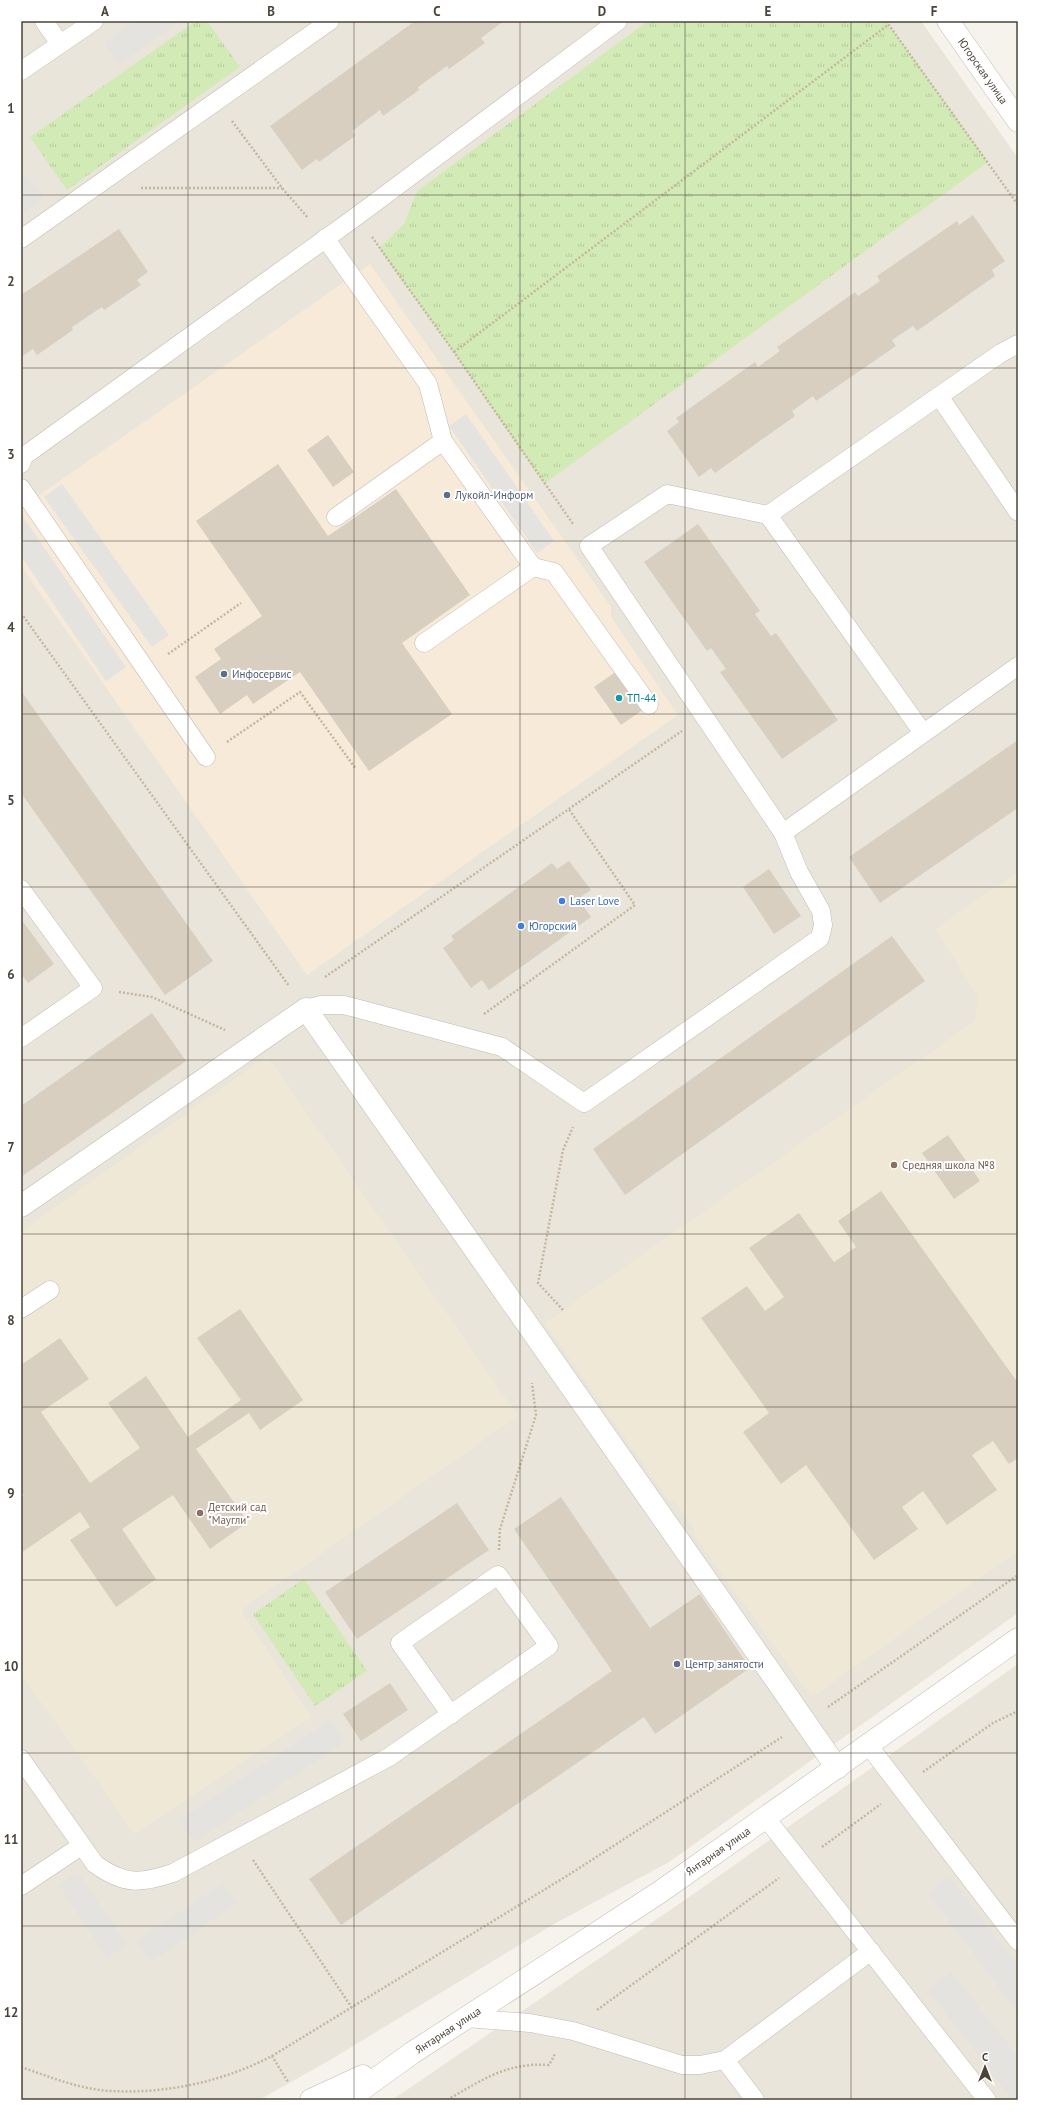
<svg xmlns="http://www.w3.org/2000/svg" width="1039" height="2121" font-family="'PT Sans',sans-serif">
<style>
.residential{fill:#eae5da}
.commercial{fill:#f7ead8}
.education{fill:#efe8d6}
.grass{fill:url(#grass-tufts)}
.parking{fill:#e5e3e0}
.building{fill:#d8cfc1}
.lines{fill:none;stroke-linecap:round;stroke-linejoin:round}
.service-casing{stroke:#c2bbae;stroke-width:19}
.pedestrian-casing{stroke:#c2bbae;stroke-width:23}
.minor-casing{stroke:#c2bbae;stroke-width:23}
.tertiary-casing{stroke:#c2bbae;stroke-width:23}
.path{stroke:#c4b79f;stroke-width:2.5;stroke-dasharray:2 2;stroke-linecap:butt}
.service{stroke:#fff;stroke-width:18}
.pedestrian{stroke:#fff;stroke-width:22}
.minor{stroke:#fff;stroke-width:22}
.tertiary{stroke:#fff;stroke-width:22}
.grid{fill:none;stroke:#4b4439;stroke-width:1;stroke-opacity:0.55}
.service-dot{fill:#5c6f8a;stroke:#fff;stroke-width:1.5}
.culture-dot{fill:#0f9aa8;stroke:#fff;stroke-width:1.5}
.shop-dot{fill:#3f7fe0;stroke:#fff;stroke-width:1.5}
.education-dot{fill:#8d6e63;stroke:#fff;stroke-width:1.5}
.labels{text-anchor:middle;dominant-baseline:central;stroke-width:4;stroke-linejoin:round;paint-order:stroke}
.street-label{font-size:11px;fill:#4b4439;stroke:#fff}
.service-label{font-size:11px;fill:#4e5e75;stroke:#fff;text-anchor:start}
.culture-label{font-size:11px;fill:#0d838f;stroke:#fff;text-anchor:start}
.shop-label{font-size:11px;fill:#366cbe;stroke:#fff;text-anchor:start}
.education-label{font-size:11px;fill:#785e54;stroke:#fff;text-anchor:start}
.neatline{fill:none;stroke:#4b4439;stroke-width:1.5}
.grid-label{font-size:13px;text-anchor:middle;font-weight:bold;fill:#4b4439}
</style>
<defs>
<pattern id="grass-tufts" width="24" height="20" patternUnits="userSpaceOnUse"><rect width="24" height="20" fill="#d2eab5"/><path d="M3 7l-1-3M5 7V3M7 7l1-3M15 17l-1-3M17 17v-4M19 17l1-3" fill="none" stroke="#b6ca9c"/></pattern>
</defs>
<rect width="100%" height="100%" fill="#f6f3ec"/>
<g class="residential">
<path d="M21,21H921L1018,158V1613L669,1862L554,1924L330,2060L259,2100H21Z"/>
<path d="M1018,1664V2100H392L695,1893Z"/>
</g>
<path class="commercial" d="M370,264L611,607V617L678,715L307,975L21,566V508Z"/>
<g class="education">
<path d="M1018,872V1551L812,1697L692,1533L695,1530L683,1513L673,1499L669,1501L545,1323L975,1021L978,996L935,929Z"/>
<path d="M267,1056L518,1416L241,1610L311,1717L135,1834L21,1674V1232Z"/>
</g>
<g class="grass">
<path d="M196,21H207L240,67L67,190L30,137Z"/>
<path d="M648,21H886L988,162L544,484L454,352L379,248L404,224L417,191Z"/>
<path d="M304,1579L367,1671L315,1706L253,1614Z"/>
</g>
<g class="parking">
<path d="M135,21H180L119,64L104,43Z"/>
<path d="M21,168L43,199L21,214Z"/>
<path d="M466,414L554,541L537,553L449,426Z"/>
<path d="M62,484L169,635L152,647L44,497Z"/>
<path d="M21,514L126,667L106,681L21,556Z"/>
<path d="M330,1720L345,1742L194,1842L179,1820Z"/>
<path d="M78,1872L127,1945L107,1958L59,1885Z"/>
<path d="M950,1877L1018,1966V2012L928,1893Z"/>
<path d="M223,1883L237,1903L151,1962L137,1941Z"/>
<path d="M951,1972L1018,2057V2100H1013L928,1990Z"/>
</g>
<g class="building">
<path d="M415,21H504L481,38L485,43L449,69L447,66L418,87L419,90L383,116L380,110L352,131L355,136L319,162L317,159L302,170L270,126Z"/>
<path d="M973,215L1005,261L992,270L995,276L917,331L913,326L892,340L896,346L816,401L813,396L792,411L795,416L715,473L711,468L699,477L667,431L679,422L676,418L755,362L758,367L780,351L777,347L855,292L858,296L880,281L877,276L957,221L959,225Z"/>
<path d="M119,229L148,272L137,280L141,285L104,310L102,307L72,327L73,330L37,355L33,349L21,357V295Z"/>
<path d="M328,435L354,472L333,487L307,450Z"/>
<path d="M278,464L328,536L396,489L470,595L402,643L452,714L369,771L300,672L253,704L247,695L220,714L195,677L221,659L214,649L262,616L196,521Z"/>
<path d="M698,524L760,611L755,614L771,636L776,633L838,720L782,759L720,672L726,669L711,648L707,651L644,562Z"/>
<path d="M617,671L644,709L621,725L594,687Z"/>
<path d="M21,691L213,961L165,995L21,793Z"/>
<path d="M1018,740V808L880,903L849,857Z"/>
<path d="M569,861L591,890L578,899L591,917L489,990L482,980L471,988L443,948L454,940L451,936L552,863L557,869Z"/>
<path d="M769,869L801,916L774,934L743,887Z"/>
<path d="M21,919L54,964L28,983L21,974Z"/>
<path d="M892,936L925,981L625,1195L593,1149Z"/>
<path d="M152,1013L186,1061L21,1177V1106Z"/>
<path d="M948,1135L980,1181L954,1199L922,1153Z"/>
<path d="M881,1191L1018,1383V1458L1009,1464L993,1441L972,1455L997,1490L947,1525L923,1491L902,1507L918,1529L874,1560L806,1465L781,1484L743,1432L769,1413L701,1318L747,1286L765,1311L784,1297L749,1248L799,1213L834,1262L856,1247L838,1221Z"/>
<path d="M240,1309L303,1400L260,1430L249,1413L196,1449L248,1522L210,1549L173,1495L122,1529L156,1579L116,1607L70,1540L90,1527L80,1512L21,1553V1497L24,1495L21,1491V1365L60,1338L89,1379L41,1412L90,1483L140,1448L108,1403L146,1376L188,1437L241,1400L197,1338Z"/>
<path d="M561,1497L650,1628L700,1594L750,1668L655,1734L644,1717L341,1925L309,1879L612,1671L514,1529Z"/>
<path d="M457,1503L489,1550L357,1639L325,1592Z"/>
<path d="M390,1683L408,1710L361,1741L343,1714Z"/>
</g>
<g class="lines">
<defs>
<g id="service">
<path d="M44,21L60,44"/>
<path d="M21,71L94,21"/>
<path d="M325,238L428,384L443,441L533,567L424,643"/>
<path d="M21,239L330,21"/>
<path d="M1018,344L1001,353L939,396L1018,512"/>
<path d="M21,464L24,456L357,216L618,21"/>
<path d="M21,488L206,757"/>
<path d="M336,517L443,441"/>
<path d="M533,567L554,572L649,705"/>
<path d="M923,733L768,515L939,396"/>
<path d="M783,833L1018,666"/>
<path d="M21,889L93,988L21,1038"/>
<path d="M306,1009L321,1005H344L502,1047L584,1103L820,938L823,925L821,911L799,872L783,833L589,546L667,494L768,515"/>
<path d="M21,1309L50,1290"/>
<path d="M869,1746L1018,1941"/>
<path d="M21,1759L95,1864C124,1885 140,1884 173,1873L389,1757L549,1646L498,1575L400,1643L451,1715"/>
<path d="M766,1818L987,2100"/>
<path d="M21,1886L81,1846"/>
<path d="M466,2018L530,2023L573,2031L682,2065H700L725,2060L871,1951"/>
<path d="M725,2060L755,2100"/>
</g>
<path id="pedestrian" d="M523,1318L767,1667"/>
<g id="minor">
<path d="M21,1206L306,1009L523,1318"/>
<path d="M767,1667L837,1768"/>
</g>
<g id="tertiary">
<path d="M948,21L1018,121"/>
<path d="M311,2100L363,2076"/>
<path d="M347,2100L412,2053L660,1892L1018,1639"/>
</g>
</defs>
<use href="#service" class="service-casing"/>
<use href="#pedestrian" class="pedestrian-casing"/>
<use href="#minor" class="minor-casing"/>
<use href="#tertiary" class="tertiary-casing"/>
<g class="path">
<path d="M886,21L1018,205"/>
<path d="M232,121L282,188L308,218"/>
<path d="M141,188H282"/>
<path d="M372,237L454,352L573,524"/>
<path d="M454,352L888,25"/>
<path d="M21,613L289,986"/>
<path d="M168,654L241,603"/>
<path d="M227,742L300,692L356,769"/>
<path d="M325,977L682,731"/>
<path d="M119,992L152,997L225,1030"/>
<path d="M484,1014L635,905L568,808"/>
<path d="M563,1310L538,1283L563,1150L573,1127"/>
<path d="M499,1550L500,1529L536,1415L532,1383"/>
<path d="M828,1707L1018,1575"/>
<path d="M923,1772L993,1723L1018,1711"/>
<path d="M822,1847L881,1804"/>
<path d="M253,1860L352,2008"/>
<path d="M597,2010L779,1878"/>
<path d="M272,2056L570,1874L782,1737"/>
<path d="M21,2067C50,2077 79,2089 110,2091C166,2094 222,2082 272,2056L288,2082"/>
<path d="M447,2100C482,2080 507,2062 549,2065L555,2054"/>
</g>
<use href="#service" class="service"/>
<use href="#pedestrian" class="pedestrian"/>
<use href="#minor" class="minor"/>
<use href="#tertiary" class="tertiary"/>
</g>
<path class="grid" d="M188,21V2100M354,21V2100M520,21V2100M685,21V2100M851,21V2100M21,195H1018M21,368H1018M21,541H1018M21,714H1018M21,887H1018M21,1060H1018M21,1234H1018M21,1407H1018M21,1580H1018M21,1753H1018M21,1926H1018"/>
<g class="service-dot">
<circle cx="447" cy="495" r="4"/>
<circle cx="224" cy="674" r="4"/>
<circle cx="677" cy="1664" r="4"/>
</g>
<circle class="culture-dot" cx="619" cy="698" r="4"/>
<g class="shop-dot">
<circle cx="562" cy="901" r="4"/>
<circle cx="521" cy="926" r="4"/>
</g>
<g class="education-dot">
<circle cx="894" cy="1165" r="4"/>
<circle cx="200" cy="1513" r="4"/>
</g>
<g class="labels">
<g class="street-label">
<text transform="translate(983 71) rotate(55)">Югорская улица</text>
<text transform="translate(718 1851) rotate(-35)">Янтарная улица</text>
<text transform="translate(448 2030) rotate(-33)">Янтарная улица</text>
</g>
<g class="service-label">
<text x="455" y="495">Лукойл-Информ</text>
<text x="232" y="674">Инфосервис</text>
<text x="685" y="1664">Центр занятости</text>
</g>
<g class="culture-label">
<text x="627" y="698">ТП-44</text>
</g>
<g class="shop-label">
<text x="570" y="901">Laser Love</text>
<text x="529" y="926">Югорский</text>
</g>
<g class="education-label">
<text x="902" y="1165">Средняя школа №8</text>
<text x="208" y="1507">Детский сад<tspan x="208" dy="13">"Маугли"</tspan></text>
</g>
</g>
<rect width="1039" height="2121" fill="none" stroke="#ffffff" stroke-width="44"/>
<g transform="translate(985 2067)" stroke="#ffffff" stroke-width="3" paint-order="stroke">
<path d="M0-3L7 15L0 10L-7 15Z" fill="#4b4439"/>
<text y="-6" font-size="11" font-weight="bold" text-anchor="middle" fill="#4b4439">С</text>
</g>
<rect x="22" y="22" width="995" height="2077" class="neatline"/>
<g class="grid-label">
<text x="105" y="16">A</text>
<text x="271" y="16">B</text>
<text x="437" y="16">C</text>
<text x="602" y="16">D</text>
<text x="768" y="16">E</text>
<text x="934" y="16">F</text>
<text x="11" y="113">1</text>
<text x="11" y="286">2</text>
<text x="11" y="459">3</text>
<text x="11" y="632">4</text>
<text x="11" y="805">5</text>
<text x="11" y="979">6</text>
<text x="11" y="1152">7</text>
<text x="11" y="1325">8</text>
<text x="11" y="1498">9</text>
<text x="11" y="1671">10</text>
<text x="11" y="1844">11</text>
<text x="11" y="2017">12</text>
</g>
</svg>
